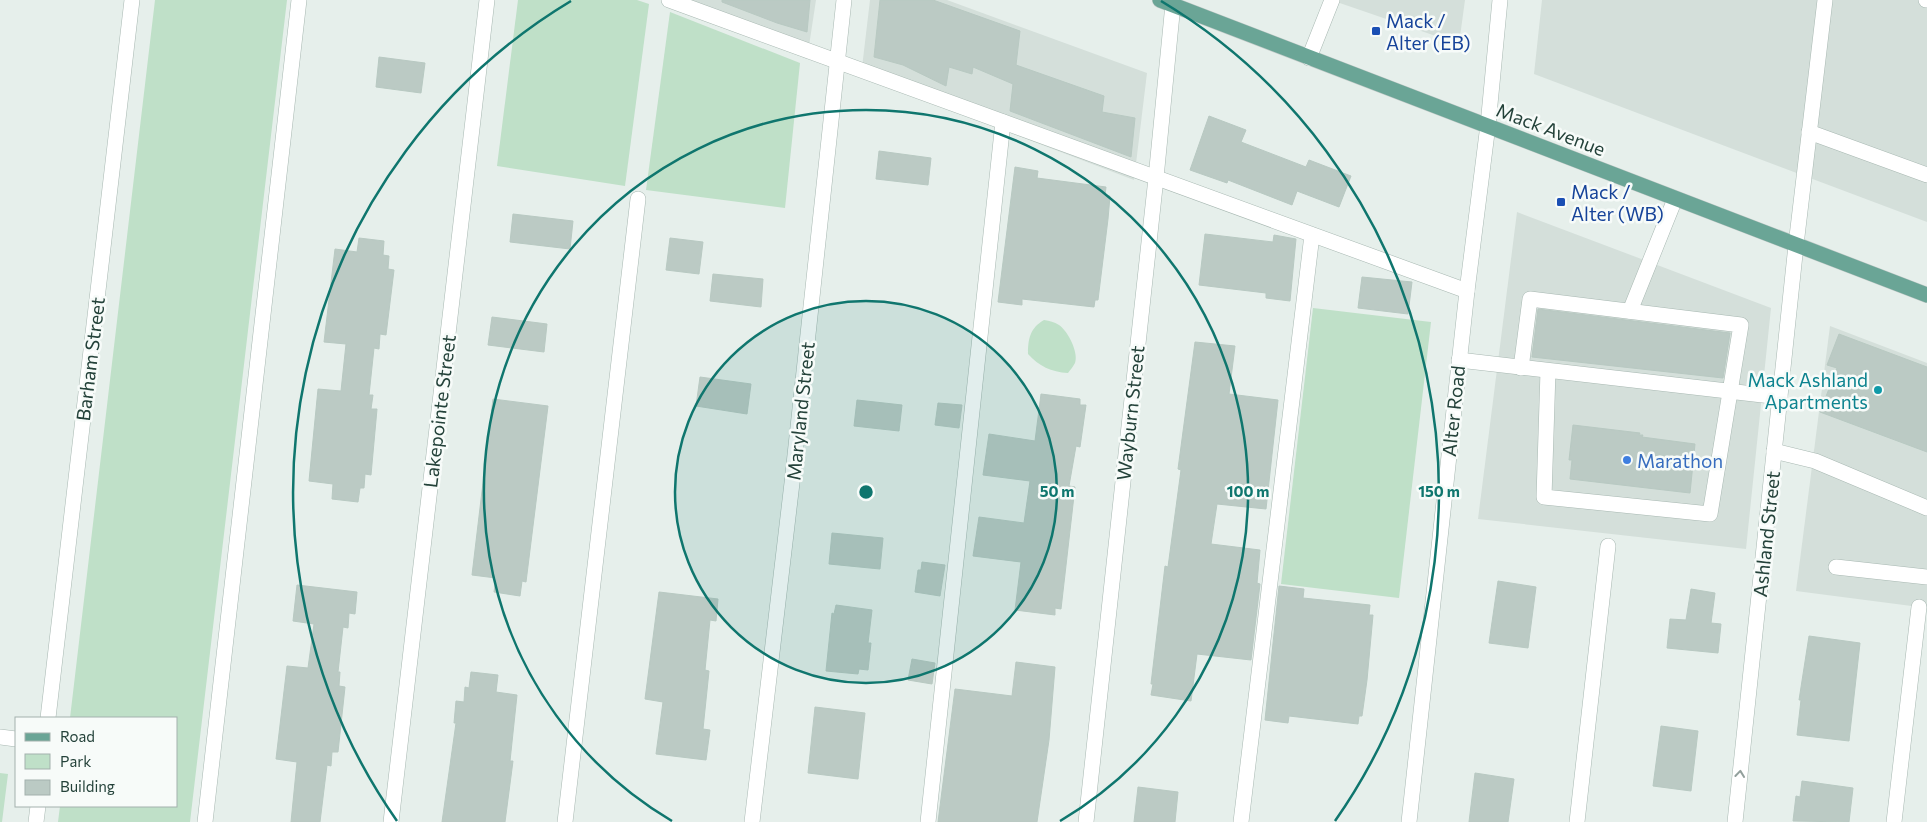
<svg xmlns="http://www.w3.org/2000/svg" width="1927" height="822" font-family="Commissioner,sans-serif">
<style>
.built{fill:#d4dfda}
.green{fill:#bfe0c8}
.building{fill:#bbcac4;stroke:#b8c9c2}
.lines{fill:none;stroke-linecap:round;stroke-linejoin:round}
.minor-casing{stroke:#a8b8b2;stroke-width:16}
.major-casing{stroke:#c2cac8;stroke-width:16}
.minor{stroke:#fff;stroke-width:15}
.major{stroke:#6aa596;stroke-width:15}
.oneway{stroke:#92a09c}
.ring{fill:none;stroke:#0f766e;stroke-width:2.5}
.transit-dot{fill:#1a4fb4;stroke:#f7fbf9;stroke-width:2}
.culture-dot{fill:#0f9aa8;stroke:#f7fbf9;stroke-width:2}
.shop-dot{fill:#3f7fe0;stroke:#f7fbf9;stroke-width:2}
.labels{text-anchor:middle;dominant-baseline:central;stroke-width:5;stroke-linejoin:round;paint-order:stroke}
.transit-label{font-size:19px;fill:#164399;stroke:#f7fbf9;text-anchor:start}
.street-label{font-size:19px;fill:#24423a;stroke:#f7fbf9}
.culture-label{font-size:19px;fill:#0d838f;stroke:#f7fbf9;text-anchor:end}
.shop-label{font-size:19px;fill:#366cbe;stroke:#f7fbf9;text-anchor:start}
.centre{fill:#0f766e;stroke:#f7fbf9;stroke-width:2.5}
.ring-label{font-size:15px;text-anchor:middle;font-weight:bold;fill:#0f766e;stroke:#f7fbf9;stroke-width:5;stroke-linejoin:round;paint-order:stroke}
</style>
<rect width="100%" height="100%" fill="#e6efeb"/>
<g class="built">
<path d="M662,0H816L807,59Z"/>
<path d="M870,0H947L1147,73L1134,180L861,76Z"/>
<path d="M1331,0H1465L1459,44Z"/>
<path d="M1542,0H1927V222L1534,74Z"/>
<path d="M1517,212L1771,308L1746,549L1478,519Z"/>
<path d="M1830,326L1927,363V608L1796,591Z"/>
</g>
<g class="green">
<path d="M155,0H287L190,822H58L60,806H176V718H70Z"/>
<path d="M518,0H637L649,4L625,186L497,166Z"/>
<path d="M670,12L800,63L785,208L646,190Z"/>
<path d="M1313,308L1431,322L1399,598L1281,584Z"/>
<path d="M1044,320C1050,321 1054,322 1059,325C1068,331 1079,353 1075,363C1073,367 1070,370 1068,373C1051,372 1039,366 1028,354C1028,339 1030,328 1044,320Z"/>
<path d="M0,773L8,774L2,822H0Z"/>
</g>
<g class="building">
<path d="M722,0H810L807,32L777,23L722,2Z"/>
<path d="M880,0H933L1020,31L1016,65L1104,96L1102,112L1135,118L1131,157L1010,111L1013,84L973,67L972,74L949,67L946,86L903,65L874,57Z"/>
<path d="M379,57L425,63L421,93L376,87Z"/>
<path d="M1209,116L1246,130L1241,142L1306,167L1309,160L1351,176L1339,207L1297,191L1292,205L1228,180L1227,183L1190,170Z"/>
<path d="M879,151L931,158L928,185L876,179Z"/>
<path d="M1015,167L1038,171L1037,178L1106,187L1105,196H1110L1108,219L1098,300H1095L1094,307L1022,299V305L998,302Z"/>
<path d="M513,214L573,221L570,249L510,242Z"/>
<path d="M1205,234L1273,242L1274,235L1296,239L1290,301L1266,298V293L1199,285Z"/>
<path d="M359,238L384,241L383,255L389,256L388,269L394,270L386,335L380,334L379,349L374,348L369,395H373L371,409H377L371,475L365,474L364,488H360L358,502L332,499L333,484L309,481L318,389L341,391L346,344L324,342L335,249L357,252Z"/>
<path d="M670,238L703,242L699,274L666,270Z"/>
<path d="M713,274L763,279L761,307L710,301Z"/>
<path d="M1362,277L1412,282L1408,314L1358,308Z"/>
<path d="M1538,309L1730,333L1723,378L1532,357Z"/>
<path d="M492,317L547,324L544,352L488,345Z"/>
<path d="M1839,334L1927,367V452L1820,412L1837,368L1827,365Z"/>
<path d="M1195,342L1235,346L1229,394L1278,400L1266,509L1217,504L1211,544L1260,550L1257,583L1260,584L1251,660L1197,654L1191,701L1151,695L1153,684H1151L1165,566L1168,567L1181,470L1178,469Z"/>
<path d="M700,377L751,384L747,414L696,406Z"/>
<path d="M1041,394L1080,399V405H1086L1080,447L1076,446L1069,486L1075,487L1061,609L1055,608V615L1015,610L1021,562L973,556L979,517L1024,523L1030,481L983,475L989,434L1035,441Z"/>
<path d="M493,399L548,406L526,582L522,581L520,596L494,592L496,578L472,575Z"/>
<path d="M857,400L902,405L899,431L854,426Z"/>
<path d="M938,403L962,405L959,428L935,425Z"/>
<path d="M1573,425L1640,433L1639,435H1643L1642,437L1695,444L1690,493L1570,479L1572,460H1569Z"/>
<path d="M832,533L883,538L880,569L829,564Z"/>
<path d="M922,562L945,565L940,596L915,592L918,570H921Z"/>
<path d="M1498,581L1536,587L1528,648L1489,643Z"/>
<path d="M297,585L357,592L355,614L349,613L348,628L343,627L338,672H340L339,686L345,687L338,752H332L331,766L327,765L320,822H291L297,762L276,759L287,666L308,668L314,624L293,621Z"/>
<path d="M1279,586L1304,589L1303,598L1370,605L1369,615H1373L1367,680L1362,716H1359L1358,724L1289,716L1288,723L1265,720Z"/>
<path d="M1691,589L1715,593L1711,623L1721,624L1718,653L1667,648L1670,619L1686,620Z"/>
<path d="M659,592L718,599L716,621L710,620L705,670L709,671L703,729L710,730L706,760L656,754L663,702L645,699Z"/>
<path d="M836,605L872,610L868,643H871L868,670L859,669L858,674L826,671L832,613L834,614Z"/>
<path d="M1809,636L1860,643L1849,741L1797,735L1801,700H1799Z"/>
<path d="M912,659L935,663L932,684L908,680Z"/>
<path d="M1016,662L1055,667L1049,740L1037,822H938L955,689L1012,696Z"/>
<path d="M471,672L498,675L496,692L517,695L510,761H513L505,822H442L456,723H454L456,701L464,702L465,687L469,688Z"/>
<path d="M815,707L865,713L858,779L808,773Z"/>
<path d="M1661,726L1698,731L1691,791L1653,786Z"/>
<path d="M1475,773L1514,779L1508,822H1469Z"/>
<path d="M1802,781L1853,788L1849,822L1793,821L1796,796L1800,797Z"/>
<path d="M1138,787L1178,792L1175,822H1134Z"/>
</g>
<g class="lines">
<defs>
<g id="minor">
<path d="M669,0L1467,291"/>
<path d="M1926,0H1927"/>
<path d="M1309,58L1332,0"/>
<path d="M1809,132L1927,175"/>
<path d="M1630,311L1675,199"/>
<path d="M1459,360L1780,397"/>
<path d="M1521,368L1530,299L1741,325L1710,514L1544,497L1548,371"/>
<path d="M1774,451L1815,461L1927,508"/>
<path d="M1836,567L1927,577"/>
<path d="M48,718L132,0"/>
<path d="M0,737L16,739"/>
<path d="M36,822L38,806"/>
<path d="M205,822L299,0"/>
<path d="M391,822L487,0"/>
<path d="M565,822L638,199"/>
<path d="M752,822L792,483L844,0"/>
<path d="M928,822L1003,122"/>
<path d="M1086,822L1156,178L1173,4"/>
<path d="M1241,822L1312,235"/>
<path d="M1409,822L1467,291L1488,125L1500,0"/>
<path d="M1577,822L1608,546"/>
<path d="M1735,822L1796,245L1825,0"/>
<path d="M1894,822L1919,607"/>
</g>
<path id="major" d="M1160,0L1927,295"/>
</defs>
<use href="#minor" class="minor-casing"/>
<use href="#major" class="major-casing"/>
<use href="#minor" class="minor"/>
<use href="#major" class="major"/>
</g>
<defs><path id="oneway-chevron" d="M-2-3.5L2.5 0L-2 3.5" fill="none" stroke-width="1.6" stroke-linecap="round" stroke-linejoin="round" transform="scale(1.25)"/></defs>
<use class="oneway" href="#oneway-chevron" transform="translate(1740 774) rotate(-84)"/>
<circle cx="866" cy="492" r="191" fill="#0f766e" fill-opacity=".12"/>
<g class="ring">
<circle cx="866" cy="492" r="191"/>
<path d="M672 821A382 382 0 1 1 1060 821"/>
<path d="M397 821A573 573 0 0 1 571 1M1161 1A573 573 0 0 1 1335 821"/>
</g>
<g class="transit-dot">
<rect x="1371" y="26" width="10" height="10" rx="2.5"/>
<rect x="1556" y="197" width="10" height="10" rx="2.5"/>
</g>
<circle class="culture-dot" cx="1878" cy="390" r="5"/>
<circle class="shop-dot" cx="1627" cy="460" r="5"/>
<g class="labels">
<g class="transit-label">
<text x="1386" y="20">Mack /<tspan x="1386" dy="22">Alter (EB)</tspan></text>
<text x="1571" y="191">Mack /<tspan x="1571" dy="22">Alter (WB)</tspan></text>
</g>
<g class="street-label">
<text transform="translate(1551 129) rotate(21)">Mack Avenue</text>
<text transform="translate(90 359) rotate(-83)">Barham Street</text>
<text transform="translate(439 411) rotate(-83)">Lakepointe Street</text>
<text transform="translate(800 411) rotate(-84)">Maryland Street</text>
<text transform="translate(1453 411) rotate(-84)">Alter Road</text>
<text transform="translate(1130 413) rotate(-84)">Wayburn Street</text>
<text transform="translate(1766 534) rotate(-84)">Ashland Street</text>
</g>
<g class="culture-label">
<text x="1868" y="379">Mack Ashland<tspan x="1868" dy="22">Apartments</tspan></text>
</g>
<g class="shop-label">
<text x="1637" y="460">Marathon</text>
</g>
</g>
<circle cx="866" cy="492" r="8" class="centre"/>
<g class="ring-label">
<text x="1057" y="497">50 m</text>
<text x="1248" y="497">100 m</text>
<text x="1439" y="497">150 m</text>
</g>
<rect x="15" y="717" width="162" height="90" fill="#f7fbf9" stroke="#a3b1ad"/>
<rect x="25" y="733" width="25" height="8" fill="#6aa596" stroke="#a3b1ad"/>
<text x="60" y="742" font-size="15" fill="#24423a">Road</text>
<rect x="25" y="754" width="25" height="15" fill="#bfe0c8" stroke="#a3b1ad"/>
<text x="60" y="767" font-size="15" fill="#24423a">Park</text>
<rect x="25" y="780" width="25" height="15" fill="#bbcac4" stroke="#a3b1ad"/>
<text x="60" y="792" font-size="15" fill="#24423a">Building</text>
</svg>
